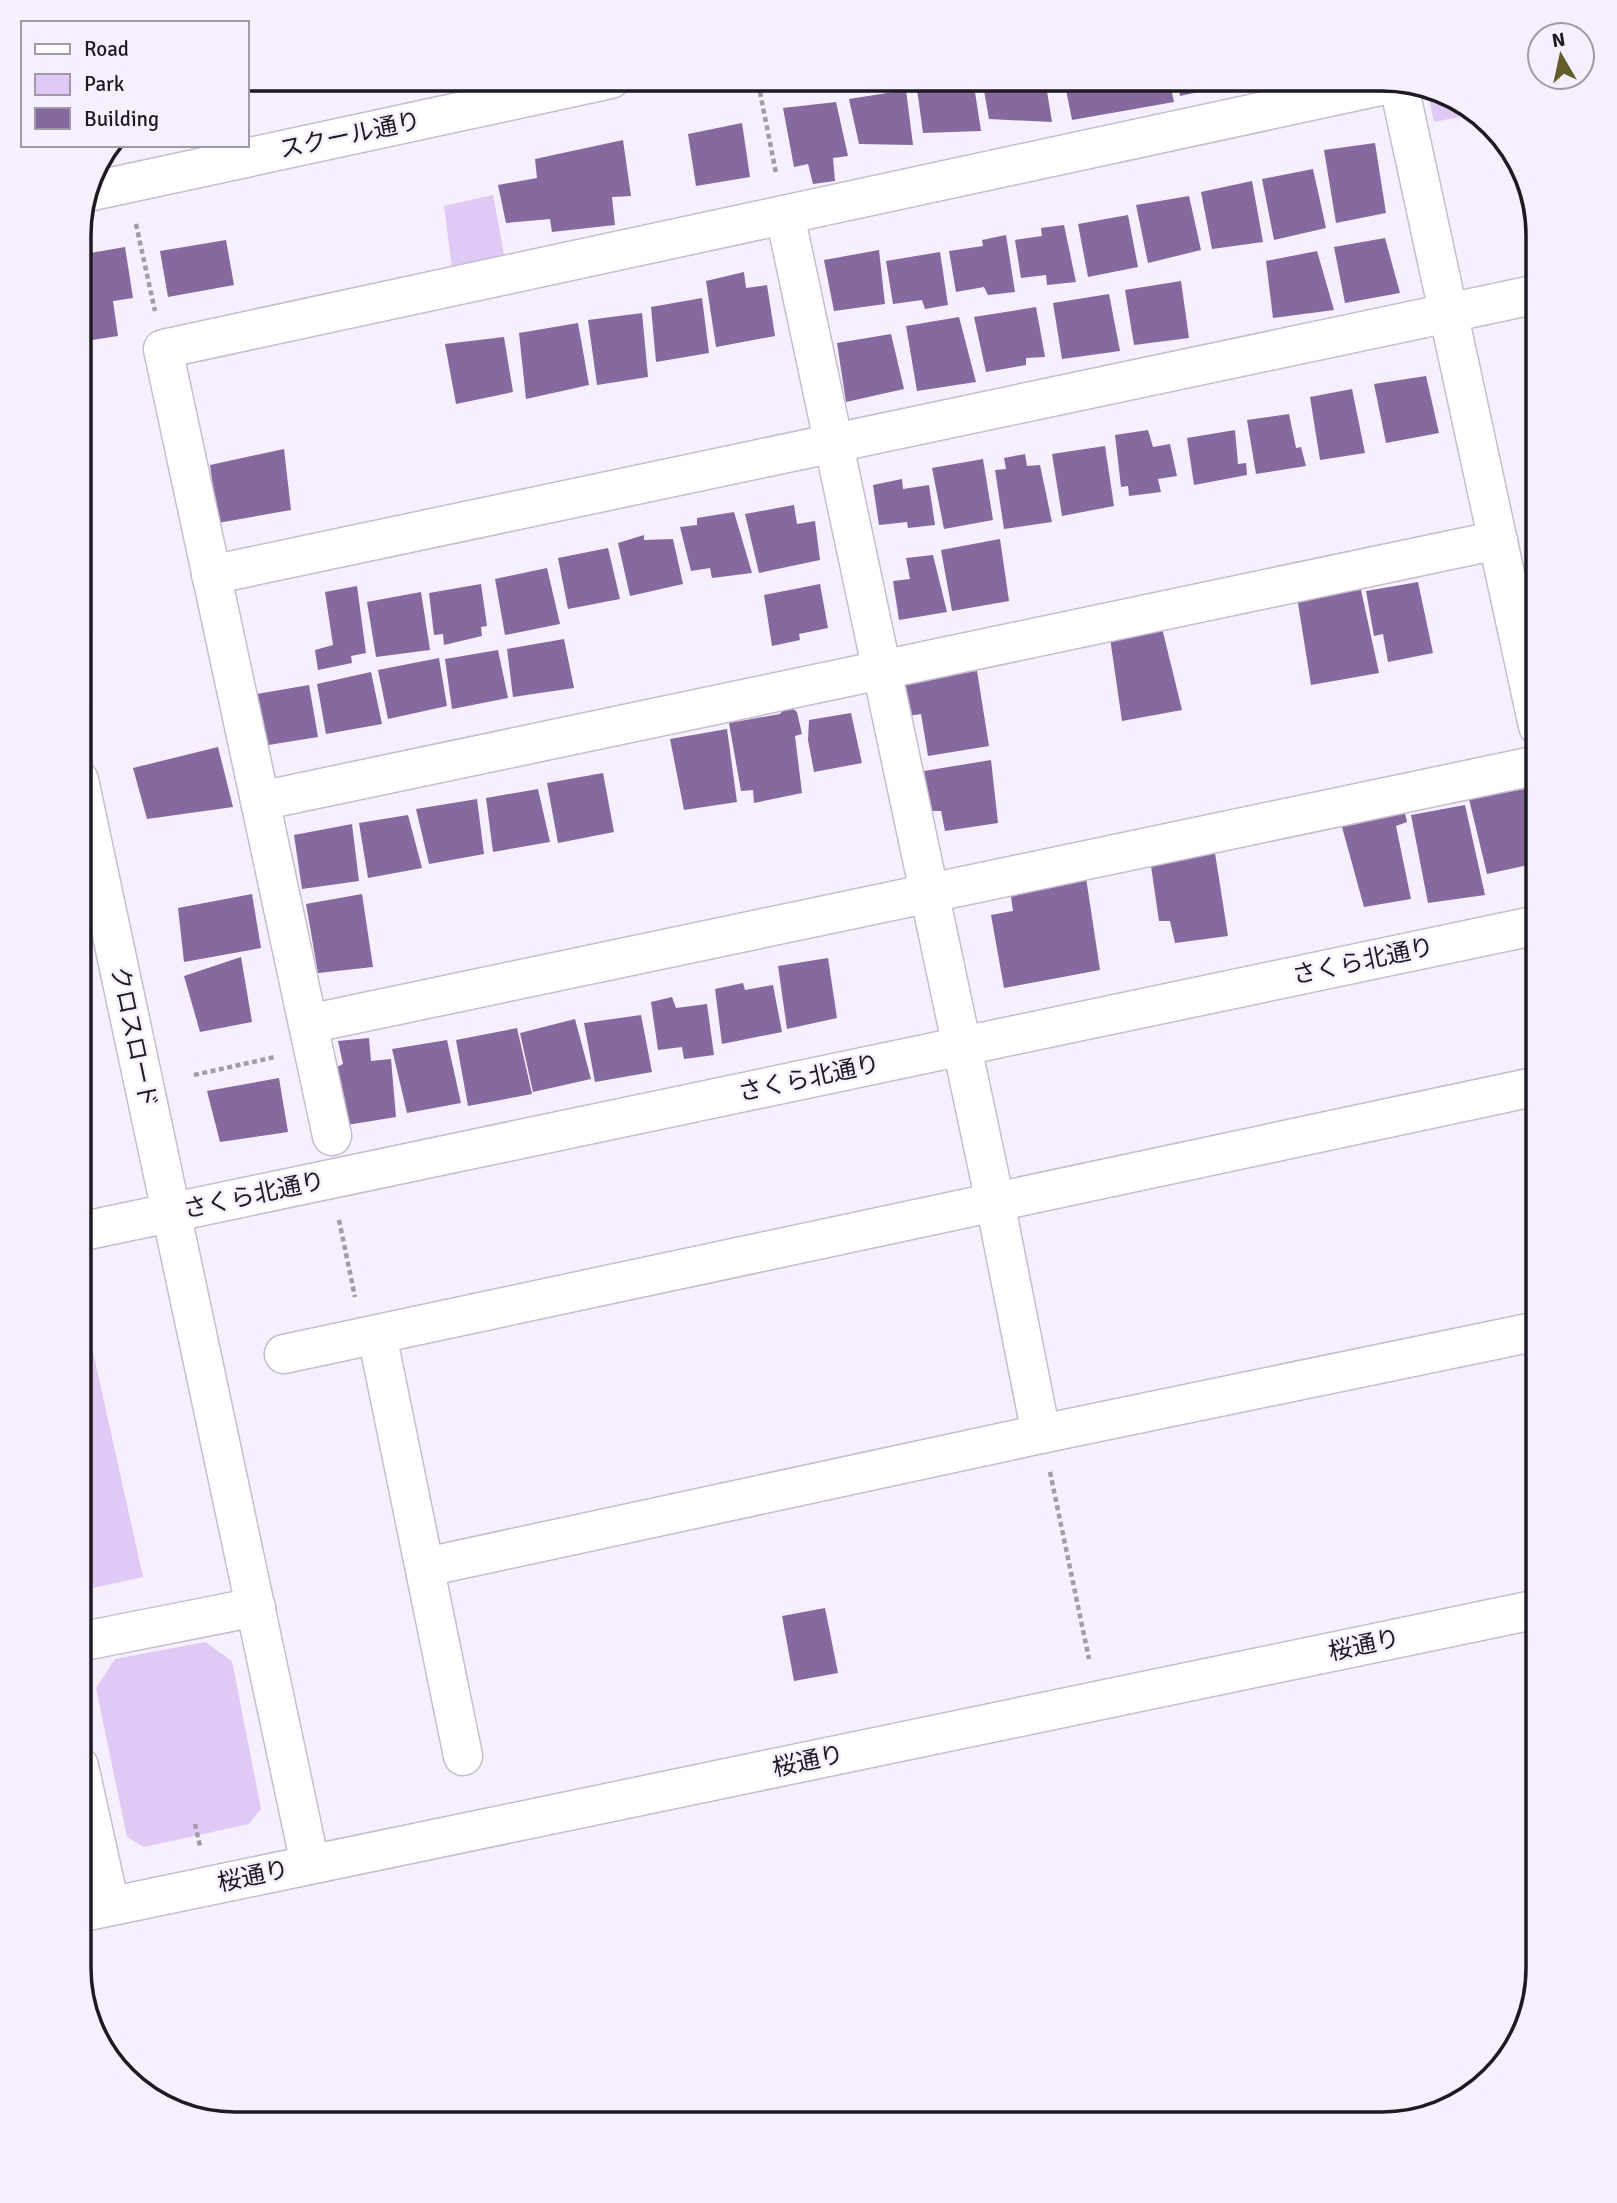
<svg xmlns="http://www.w3.org/2000/svg" width="1617" height="2203" font-family="Signika,'Noto Sans JP',sans-serif">
<style>
.green{fill:#e1c9f6}
.building{fill:#86699e}
.lines{fill:none;stroke-linecap:round;stroke-linejoin:round}
.minor-casing{stroke:#c6bdcf;stroke-width:41}
.path{stroke:#a19ca6;stroke-width:4.5;stroke-dasharray:5 3.5;stroke-linecap:butt}
.minor{stroke:#fff;stroke-width:38}
.labels{text-anchor:middle;dominant-baseline:central;stroke-width:5;stroke-linejoin:round;paint-order:stroke}
.street-label{font-size:24px;fill:#1d1a20;stroke:#f6effd}
.rim{fill:none;stroke:#1d1a20;stroke-width:3.5}
</style>
<rect width="100%" height="100%" fill="#f6effd"/>
<g class="green">
<path d="M1427,89L1461,100L1475,114L1434,122Z"/>
<path d="M493,195L506,265L453,275L444,206Z"/>
<path d="M79,1289L143,1577L79,1591Z"/>
<path d="M205,1642L232,1661L261,1809L249,1824L144,1847L127,1837L96,1688L115,1659Z"/>
</g>
<g class="building">
<path d="M973,79L981,131L923,133L917,89Z"/>
<path d="M982,79H1045L1052,122L989,119Z"/>
<path d="M1064,79H1169L1174,102L1072,120Z"/>
<path d="M1177,79H1235L1236,84L1180,96Z"/>
<path d="M906,90L913,145L859,144L849,99Z"/>
<path d="M836,102L848,156L833,158L835,181L813,184L808,164L794,167L783,108Z"/>
<path d="M742,123L750,177L696,186L688,134Z"/>
<path d="M623,140L631,196L612,197L615,225L552,232L550,219L506,223L498,185L537,178L535,159Z"/>
<path d="M1375,143L1386,213L1336,223L1324,150Z"/>
<path d="M1313,169L1326,228L1274,240L1262,179Z"/>
<path d="M1252,181L1263,242L1212,249L1201,192Z"/>
<path d="M1189,196L1201,250L1148,263L1136,205Z"/>
<path d="M1128,215L1138,267L1088,277L1078,224Z"/>
<path d="M1064,225L1076,282L1047,285L1046,275L1021,278L1015,240L1042,236L1041,228Z"/>
<path d="M1006,235L1015,292L988,295L984,287L956,292L949,251L983,246L982,240Z"/>
<path d="M1385,238L1400,293L1345,303L1334,247Z"/>
<path d="M226,240L234,285L168,297L160,251Z"/>
<path d="M125,247L133,298L113,301L118,336L79,342V255Z"/>
<path d="M879,250L885,304L834,311L824,260Z"/>
<path d="M1317,251L1334,310L1273,318L1266,261Z"/>
<path d="M940,252L948,305L925,309L922,300L893,304L886,261Z"/>
<path d="M744,272L746,288L767,285L775,336L716,347L706,281Z"/>
<path d="M1181,281L1189,338L1134,345L1125,290Z"/>
<path d="M1109,294L1120,351L1062,359L1053,303Z"/>
<path d="M702,298L709,353L656,362L651,307Z"/>
<path d="M1036,307L1045,357L1026,358V365L986,372L974,317Z"/>
<path d="M642,313L648,377L597,385L588,320Z"/>
<path d="M959,317L976,382L917,391L906,326Z"/>
<path d="M578,323L589,385L526,399L519,333Z"/>
<path d="M891,334L904,389L846,402L837,343Z"/>
<path d="M504,337L513,392L456,404L445,344Z"/>
<path d="M1426,376L1439,433L1386,443L1374,384Z"/>
<path d="M1352,389L1365,453L1320,460L1310,397Z"/>
<path d="M1289,414L1296,448L1301,447L1306,466L1256,474L1247,420Z"/>
<path d="M1148,430L1153,447L1170,444L1177,476L1158,479L1161,492L1129,496L1128,486L1121,487L1115,435Z"/>
<path d="M1235,430L1238,464L1246,463L1247,475L1194,485L1187,438Z"/>
<path d="M1105,446L1114,506L1062,516L1052,454Z"/>
<path d="M284,449L291,510L218,523L210,465Z"/>
<path d="M1025,454L1027,466L1040,465L1052,522L1004,529L995,470L1006,469L1004,458Z"/>
<path d="M983,459L993,520L944,529L932,468Z"/>
<path d="M902,479L903,489L929,485L935,525L908,528L907,522L879,525L873,485Z"/>
<path d="M794,505L797,524L815,521L820,560L759,573L745,514Z"/>
<path d="M734,512L752,573L712,578L710,568L691,571L680,527L697,525V518Z"/>
<path d="M644,535V540L673,539L683,584L630,596L618,543Z"/>
<path d="M1000,539L1009,601L952,611L941,550Z"/>
<path d="M608,548L620,599L568,609L558,558Z"/>
<path d="M933,555L947,612L899,620L893,581L910,579L906,558Z"/>
<path d="M547,568L560,624L505,635L495,579Z"/>
<path d="M1418,582L1433,653L1388,662L1383,634L1374,636L1366,591Z"/>
<path d="M481,584L487,626L481,627L482,636L444,645L443,634L434,635L429,593Z"/>
<path d="M820,584L828,628L799,634L800,640L772,646L764,595Z"/>
<path d="M357,586L366,653L351,656L352,663L318,670L315,650L333,645L325,592Z"/>
<path d="M1361,590L1379,673L1311,685L1297,597Z"/>
<path d="M421,592L430,650L376,657L367,602Z"/>
<path d="M1162,628L1182,710L1122,721L1110,638Z"/>
<path d="M564,639L574,688L513,697L507,649Z"/>
<path d="M498,650L508,698L452,709L445,659Z"/>
<path d="M439,658L447,706L388,719L378,670Z"/>
<path d="M977,671L989,746L928,756L921,714L909,716L903,682Z"/>
<path d="M371,672L382,724L326,734L317,684Z"/>
<path d="M309,685L318,737L262,746L251,695Z"/>
<path d="M788,705L797,712L802,734L795,736L802,793L754,803L753,790L741,791L729,723L780,714Z"/>
<path d="M851,713L862,763L814,772L808,740L809,720Z"/>
<path d="M727,729L737,802L684,810L670,739Z"/>
<path d="M218,747L233,807L147,819L133,768Z"/>
<path d="M991,760L998,823L945,831L941,811H929L924,771Z"/>
<path d="M603,773L614,832L558,843L547,783Z"/>
<path d="M538,789L550,842L493,852L486,798Z"/>
<path d="M1525,789L1538,863L1487,874L1469,799Z"/>
<path d="M1371,798L1402,799L1407,822L1396,826L1411,899L1364,907L1342,827L1374,820Z"/>
<path d="M477,799L484,854L429,864L416,809Z"/>
<path d="M1465,805L1485,895L1428,903L1411,815Z"/>
<path d="M408,815L422,868L368,878L359,823Z"/>
<path d="M352,824L359,881L302,889L294,835Z"/>
<path d="M1215,853L1228,936L1175,943L1170,921H1159L1151,866Z"/>
<path d="M1085,871L1100,970L1004,988L991,915L1013,911L1010,889Z"/>
<path d="M252,894L261,948L184,962L178,908Z"/>
<path d="M362,894L373,967L318,973L306,904Z"/>
<path d="M241,957L252,1022L200,1032L184,976Z"/>
<path d="M828,958L837,1018L787,1029L778,966Z"/>
<path d="M743,983L745,990L773,985L782,1032L722,1044L715,989Z"/>
<path d="M672,997L676,1008L707,1004L714,1055L684,1059L682,1047L658,1050L651,1002Z"/>
<path d="M641,1015L652,1072L595,1082L584,1023Z"/>
<path d="M575,1019L591,1079L533,1092L520,1033Z"/>
<path d="M517,1028L532,1094L468,1106L456,1040Z"/>
<path d="M369,1038L371,1061L391,1059L396,1117L341,1126L331,1070L343,1064L338,1041Z"/>
<path d="M447,1040L461,1103L407,1113L392,1049Z"/>
<path d="M279,1078L288,1132L220,1142L207,1091Z"/>
<path d="M825,1608L838,1673L794,1681L782,1616Z"/>
</g>
<g class="lines">
<defs>
<g id="minor">
<path d="M1398,81L1538,726"/>
<path d="M88,192L611,79"/>
<path d="M785,215L995,1202L1041,1434"/>
<path d="M211,575L1538,294"/>
<path d="M79,780L310,1864"/>
<path d="M260,801L1498,540"/>
<path d="M308,1024L1538,765"/>
<path d="M332,1136L163,349L1399,82"/>
<path d="M79,1232L1538,925"/>
<path d="M377,1335L463,1756"/>
<path d="M284,1354L1538,1086"/>
<path d="M426,1567L1041,1434L1538,1331"/>
<path d="M79,1642L256,1607"/>
<path d="M79,1766L110,1906"/>
<path d="M79,1913L1538,1609"/>
</g>
</defs>
<use href="#minor" class="minor-casing"/>
<g class="path">
<path d="M760,92L776,173"/>
<path d="M136,224L155,311"/>
<path d="M194,1075L275,1057"/>
<path d="M339,1220L355,1297"/>
<path d="M1050,1472L1089,1659"/>
<path d="M195,1824L200,1846"/>
</g>
<use href="#minor" class="minor"/>
</g>
<g class="labels">
<g class="street-label">
<text transform="translate(350 135) rotate(-12)">スクール通り</text>
<text transform="translate(1363 961) rotate(-12)">さくら北通り</text>
<text transform="translate(134 1037) rotate(78)">クロスロード</text>
<text transform="translate(809 1078) rotate(-12)">さくら北通り</text>
<text transform="translate(254 1195) rotate(-12)">さくら北通り</text>
<text transform="translate(1364 1645) rotate(-12)">桜通り</text>
<text transform="translate(808 1761) rotate(-12)">桜通り</text>
<text transform="translate(253 1876) rotate(-12)">桜通り</text>
</g>
</g>
<path d="M0 0H1617V2203H0ZM235 91H1382A144 144 0 0 1 1526 235V1968A144 144 0 0 1 1382 2112H235A144 144 0 0 1 91 1968V235A144 144 0 0 1 235 91Z" fill="#f6effd" fill-rule="evenodd"/>
<path class="rim" d="M235 91H1382A144 144 0 0 1 1526 235V1968A144 144 0 0 1 1382 2112H235A144 144 0 0 1 91 1968V235A144 144 0 0 1 235 91Z"/>
<rect x="21" y="21" width="228" height="126" fill="#f6effd" stroke="#9f9aa5" stroke-width="2"/>
<rect x="35" y="44" width="35" height="10" fill="#ffffff" stroke="#9f9aa5" stroke-width="2"/>
<text x="84" y="56" font-size="21" fill="#1d1a20">Road</text>
<rect x="35" y="74" width="35" height="21" fill="#e1c9f6" stroke="#9f9aa5" stroke-width="2"/>
<text x="84" y="91" font-size="21" fill="#1d1a20">Park</text>
<rect x="35" y="108" width="35" height="21" fill="#86699e" stroke="#9f9aa5" stroke-width="2"/>
<text x="84" y="126" font-size="21" fill="#1d1a20">Building</text>
<g transform="translate(1561 56) rotate(351)"><circle r="33" fill="#f6effd" stroke="#9f9aa5" stroke-width="2"/>
<path d="M0-5L12 26L0 18L-12 26Z" fill="#635d29"/>
<text y="-10" font-size="19" font-weight="bold" text-anchor="middle" fill="#1d1a20">N</text>
</g>
</svg>
